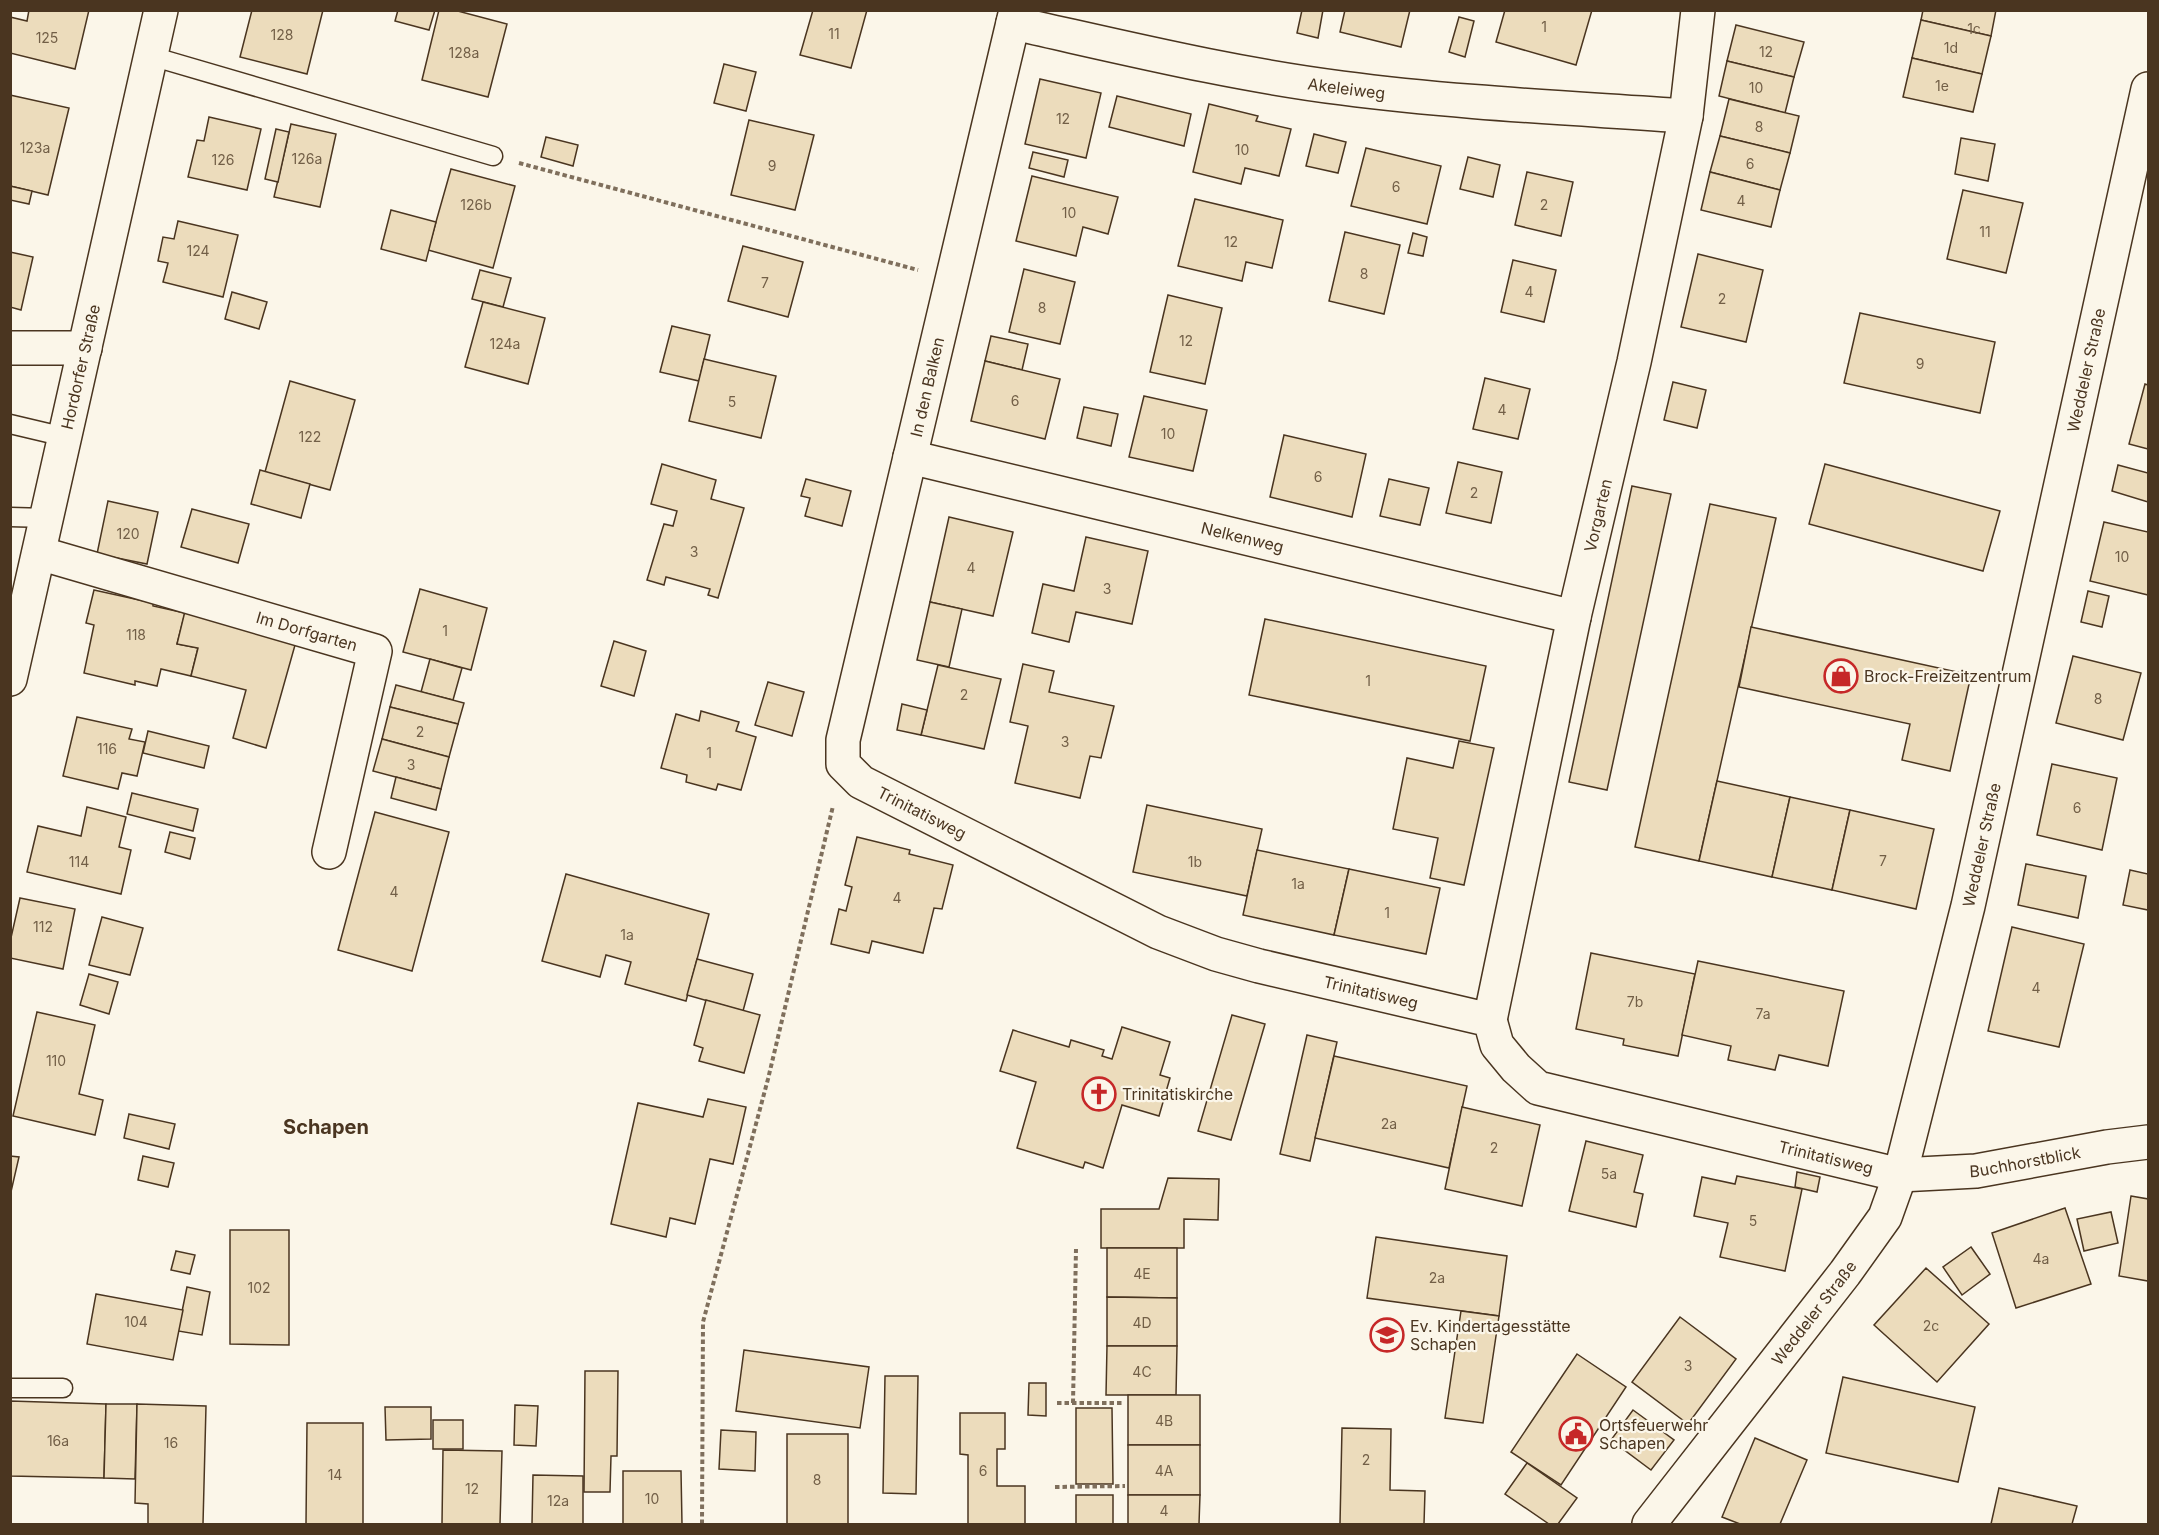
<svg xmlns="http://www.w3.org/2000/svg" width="2159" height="1535" font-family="Inter,sans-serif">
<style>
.building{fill:#ecdcbc;stroke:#4a3520;stroke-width:1.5}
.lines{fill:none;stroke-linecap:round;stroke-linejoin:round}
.service-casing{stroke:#4a3520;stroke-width:21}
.minor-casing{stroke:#4a3520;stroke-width:36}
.tertiary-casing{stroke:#4a3520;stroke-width:36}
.secondary-casing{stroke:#4a3520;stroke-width:36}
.path{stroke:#7f6f5c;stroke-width:4;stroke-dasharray:4.5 3;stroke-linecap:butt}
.service{stroke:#fbf6e9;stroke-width:18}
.minor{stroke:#fbf6e9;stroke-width:33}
.tertiary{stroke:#fbf6e9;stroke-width:33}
.secondary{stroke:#fbf6e9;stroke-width:33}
.labels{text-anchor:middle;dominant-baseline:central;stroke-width:4.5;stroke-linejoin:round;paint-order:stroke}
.number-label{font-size:14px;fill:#725f47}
.street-label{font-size:16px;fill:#4a3520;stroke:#fbf6e9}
.poi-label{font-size:16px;fill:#4a3520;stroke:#fbf6e9;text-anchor:start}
.quarter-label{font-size:20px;font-weight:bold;fill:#4a3520;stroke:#fbf6e9}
</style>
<rect width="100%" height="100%" fill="#fbf6e9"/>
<g class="building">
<path d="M29,10H89L75,69L10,53V17L27,21Z"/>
<path d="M252,10H323L307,74L240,57Z"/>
<path d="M398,10H435L429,30L395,21Z"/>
<path d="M439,10H454L507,24L488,97L422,80Z"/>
<path d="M813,10H867L851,68L800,55Z"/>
<path d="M1302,10H1323L1318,38L1297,33Z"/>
<path d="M1345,10H1410L1401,47L1340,32Z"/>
<path d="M1505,10H1592L1576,65L1496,42Z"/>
<path d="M1923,10H1996L1991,36L1921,20Z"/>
<path d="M1459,17L1474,21L1465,57L1449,52Z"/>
<path d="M1921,20L1991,36L1982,74L1912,58Z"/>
<path d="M1736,25L1804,42L1794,77L1727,61Z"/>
<path d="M1912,58L1982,74L1973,112L1903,97Z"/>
<path d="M1727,61L1794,77L1785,113L1719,96Z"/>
<path d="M724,64L756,72L746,111L714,103Z"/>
<path d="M1040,79L1101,93L1086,158L1025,144Z"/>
<path d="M10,95L69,108L48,195L10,186Z"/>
<path d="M1117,96L1191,114L1184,146L1109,127Z"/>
<path d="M1729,99L1799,116L1790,153L1720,136Z"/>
<path d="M1209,104L1258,116L1256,121L1291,129L1279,176L1245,168L1241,184L1193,172Z"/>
<path d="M209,117L261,129L247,190L188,177L197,140L204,141Z"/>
<path d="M749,120L814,135L795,210L731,195Z"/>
<path d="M291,124L336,134L320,207L274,197Z"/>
<path d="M276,129L289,132L278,182L265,179Z"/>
<path d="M1314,134L1346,142L1338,173L1306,166Z"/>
<path d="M1720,136L1790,153L1780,190L1710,172Z"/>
<path d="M546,137L578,145L573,166L541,157Z"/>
<path d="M1961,138L1995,144L1988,181L1955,174Z"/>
<path d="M1366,148L1441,166L1427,224L1351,206Z"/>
<path d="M1033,152L1068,160L1064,177L1029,168Z"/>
<path d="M1468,157L1500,165L1493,197L1460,189Z"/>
<path d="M451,169L515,186L493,268L428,250Z"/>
<path d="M1527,172L1573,182L1561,236L1515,225Z"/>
<path d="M1710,172L1780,190L1771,227L1701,210Z"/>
<path d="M1032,176L1118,197L1108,234L1083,227L1076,256L1016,241Z"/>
<path d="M10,186L32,191L29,204L10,200Z"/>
<path d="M1963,190L2023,203L2006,273L1947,259Z"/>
<path d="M1195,199L1283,220L1272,268L1246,262L1242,281L1178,266Z"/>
<path d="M391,210L436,222L426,261L381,249Z"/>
<path d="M178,221L238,235L223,297L163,282L168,263L158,261L163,237L174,239Z"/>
<path d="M1345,232L1400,245L1384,314L1329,301Z"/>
<path d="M1413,233L1427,237L1423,256L1408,253Z"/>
<path d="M743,246L803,262L788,317L728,301Z"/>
<path d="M10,252L33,257L21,310L10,307Z"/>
<path d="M1698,254L1763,270L1746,342L1681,327Z"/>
<path d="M1513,260L1556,270L1544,322L1501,312Z"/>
<path d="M1024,269L1075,282L1060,344L1009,332Z"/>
<path d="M480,270L511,278L503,307L472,299Z"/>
<path d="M232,292L267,302L259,329L225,319Z"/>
<path d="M1168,295L1222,308L1205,384L1150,372Z"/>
<path d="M483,302L545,318L528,384L465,367Z"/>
<path d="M1860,313L1995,342L1980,413L1844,383Z"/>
<path d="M672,326L710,335L699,381L660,372Z"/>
<path d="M991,336L1028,344L1022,370L985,361Z"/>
<path d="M704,359L776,376L761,438L689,421Z"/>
<path d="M985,361L1060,379L1045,439L971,421Z"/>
<path d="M1485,378L1530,389L1518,439L1473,429Z"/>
<path d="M290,381L355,400L330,490L265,472Z"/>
<path d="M1673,382L1706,390L1697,428L1664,420Z"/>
<path d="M2145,384L2148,385V449L2129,444Z"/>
<path d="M1144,396L1207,410L1193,471L1129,457Z"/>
<path d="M1084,407L1118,414L1111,446L1077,438Z"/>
<path d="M1284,435L1366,454L1352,517L1270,497Z"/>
<path d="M1458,462L1502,472L1491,523L1446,513Z"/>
<path d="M662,464L716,480L711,499L744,508L718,598L708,595L710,589L666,577L664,585L647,580L664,524L673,526L677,511L651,504Z"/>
<path d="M1825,464L2000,511L1983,571L1809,524Z"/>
<path d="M2118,465L2148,473V502L2112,491Z"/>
<path d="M260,470L310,484L301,518L251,504Z"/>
<path d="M806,479L851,491L842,526L805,516L810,498L801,496Z"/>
<path d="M1389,479L1429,488L1420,525L1380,516Z"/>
<path d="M1632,486L1671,494L1607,790L1569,782Z"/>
<path d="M108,501L158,512L147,564L97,554Z"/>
<path d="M1710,504L1776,518L1699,861L1635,847Z"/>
<path d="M192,509L249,524L238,563L181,547Z"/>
<path d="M949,517L1013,532L993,616L930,602Z"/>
<path d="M2104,522L2148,532V595L2090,581Z"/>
<path d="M1086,537L1148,551L1132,624L1076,612L1069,642L1032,633L1043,584L1074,591Z"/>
<path d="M420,589L487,608L471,670L403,652Z"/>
<path d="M94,590L153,603V606L185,613L177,644L198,648L191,676L161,669L157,686L135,681V685L84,673L94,625L86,623Z"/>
<path d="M2088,591L2109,596L2102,627L2081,622Z"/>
<path d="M930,602L962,609L949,667L917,660Z"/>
<path d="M186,607L297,638L266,748L233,738L246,690L191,676L198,648L177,644Z"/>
<path d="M1265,619L1486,666L1470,741L1249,695Z"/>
<path d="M1751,627L1971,675L1950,771L1902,760L1910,724L1739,687Z"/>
<path d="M614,641L646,651L634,696L601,686Z"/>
<path d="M2073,656L2141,673L2123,740L2056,723Z"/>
<path d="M430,659L462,668L453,700L421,692Z"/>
<path d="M1023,664L1054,671L1049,692L1114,706L1101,758L1090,756L1080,798L1015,783L1028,726L1010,722Z"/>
<path d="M938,665L1001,679L984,749L921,735Z"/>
<path d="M768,682L804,692L792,736L755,725Z"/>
<path d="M396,685L464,703L458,724L390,707Z"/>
<path d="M902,704L927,710L921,735L897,730Z"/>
<path d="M390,707L458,724L449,757L382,739Z"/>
<path d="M701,711L739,722L736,731L756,737L741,790L718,784L716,790L686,782L687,775L661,768L676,714L699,721Z"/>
<path d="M77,717L132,729L129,739L145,742L137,776L122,773L118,789L63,776Z"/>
<path d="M148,731L209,746L204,768L143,753Z"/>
<path d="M382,739L449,757L441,789L373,771Z"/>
<path d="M1459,741L1494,748L1464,885L1430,878L1438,838L1393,829L1407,758L1453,768Z"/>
<path d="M2052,764L2117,778L2102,850L2037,835Z"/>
<path d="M396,777L441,789L436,810L391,798Z"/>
<path d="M1717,781L1790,797L1772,877L1699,861Z"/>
<path d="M132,793L198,809L193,831L127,814Z"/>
<path d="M1790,797L1850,810L1832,890L1772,877Z"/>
<path d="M1147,805L1262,829L1247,896L1133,872Z"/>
<path d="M87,807L126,817L119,847L131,850L121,894L27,872L38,826L81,836Z"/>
<path d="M1850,810L1934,829L1916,909L1832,890Z"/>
<path d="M375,812L449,832L412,971L338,950Z"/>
<path d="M170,832L195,838L190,859L165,852Z"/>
<path d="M857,837L910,850L909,854L953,865L942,909L934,908L923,953L872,941L869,953L831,944L839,909L846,911L852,887L845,885Z"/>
<path d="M1257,850L1349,869L1334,935L1243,915Z"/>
<path d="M2026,864L2086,876L2078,918L2018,905Z"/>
<path d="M1349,869L1440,888L1426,954L1334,935Z"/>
<path d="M2130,870L2148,874V910L2123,905Z"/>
<path d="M566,874L709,914L686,1001L625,984L631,962L606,955L600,977L542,961Z"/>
<path d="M20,898L75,909L63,969L10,958V942Z"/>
<path d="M102,917L143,928L130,975L89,965Z"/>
<path d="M2012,927L2084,944L2059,1047L1988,1031Z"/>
<path d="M1591,953L1695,974L1678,1056L1623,1045L1624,1039L1576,1029Z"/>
<path d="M697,959L753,974L743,1011L687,995Z"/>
<path d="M1698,961L1844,991L1828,1066L1779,1055L1775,1070L1728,1060L1731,1046L1682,1035Z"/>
<path d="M89,974L118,982L109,1014L80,1005Z"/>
<path d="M706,1000L760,1015L744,1073L699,1061L703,1048L694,1045Z"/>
<path d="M37,1012L95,1025L79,1094L103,1100L95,1135L13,1116Z"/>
<path d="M1232,1015L1265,1024L1231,1140L1198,1131Z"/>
<path d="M1122,1027L1170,1042L1160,1075L1170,1078L1159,1116L1122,1105L1103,1168L1085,1162L1083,1168L1017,1148L1036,1082L1000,1071L1013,1030L1069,1047L1071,1040L1104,1050L1102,1056L1112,1059Z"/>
<path d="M1307,1035L1337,1042L1310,1161L1280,1154Z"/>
<path d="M1334,1056L1467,1086L1449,1168L1315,1138Z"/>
<path d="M708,1099L746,1107L733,1164L710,1159L695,1224L670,1218L666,1237L611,1224L638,1103L703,1117Z"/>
<path d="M1462,1107L1540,1125L1522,1206L1445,1189Z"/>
<path d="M129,1114L175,1124L169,1149L124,1138Z"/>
<path d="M1586,1141L1643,1155L1634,1192L1643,1194L1636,1227L1569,1211Z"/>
<path d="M10,1156L19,1157L10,1196Z"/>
<path d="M143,1156L174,1163L168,1187L138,1180Z"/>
<path d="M1797,1172L1820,1177L1817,1192L1795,1187Z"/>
<path d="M1737,1176L1802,1189L1785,1271L1720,1257L1728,1223L1694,1216L1702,1177L1735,1184Z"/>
<path d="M1168,1178L1219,1179L1218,1220L1184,1219V1248H1101V1209H1159Z"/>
<path d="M2131,1196L2148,1199V1281L2119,1276Z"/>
<path d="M2065,1208L2091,1284L2016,1308L1992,1233Z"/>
<path d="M2111,1212L2118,1243L2084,1251L2077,1219Z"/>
<path d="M230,1230H289V1345L230,1344Z"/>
<path d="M1376,1237L1507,1256L1499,1316L1367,1298Z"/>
<path d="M1971,1247L1990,1274L1962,1295L1943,1267Z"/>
<path d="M1107,1248H1177V1298L1107,1297Z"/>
<path d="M176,1251L195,1255L190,1274L171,1270Z"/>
<path d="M1926,1268L1989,1324L1937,1382L1874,1325Z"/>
<path d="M187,1287L210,1292L202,1335L178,1331Z"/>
<path d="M96,1294L183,1310L173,1360L87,1344Z"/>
<path d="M1107,1297L1177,1298V1346H1107Z"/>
<path d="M1461,1311L1499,1316L1483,1423L1445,1418Z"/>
<path d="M1680,1317L1736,1359L1688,1424L1632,1382Z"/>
<path d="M1107,1346H1177L1176,1395H1106Z"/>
<path d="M744,1350L869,1367L860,1428L736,1411Z"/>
<path d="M1577,1354L1626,1387L1561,1485L1511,1452Z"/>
<path d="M585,1371H618L617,1456H611L610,1492H584Z"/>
<path d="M885,1376H918L916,1494L883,1493Z"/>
<path d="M1843,1377L1975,1407L1958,1482L1826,1453Z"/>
<path d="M1029,1383H1046V1416L1028,1415Z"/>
<rect x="1128" y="1395" width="72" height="50"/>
<path d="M10,1401L106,1404L104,1478L10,1476Z"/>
<path d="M106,1404H137L135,1479L104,1478Z"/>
<path d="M137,1404L206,1406L203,1524H148V1504L135,1503Z"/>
<path d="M515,1405L538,1406L536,1446L514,1445Z"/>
<path d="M385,1407H431V1439L386,1440Z"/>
<path d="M1076,1408H1112L1113,1484H1076Z"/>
<path d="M1633,1410L1674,1440L1651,1470L1611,1440Z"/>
<path d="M960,1413H1005V1449H997V1486H1025V1524H968V1455L960,1454Z"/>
<rect x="433" y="1420" width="30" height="29"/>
<path d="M307,1423H363V1524H306Z"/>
<path d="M1342,1428L1391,1429L1390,1490L1425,1491L1424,1524H1340Z"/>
<path d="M721,1430L756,1432L755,1471L719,1469Z"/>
<rect x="787" y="1434" width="61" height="90"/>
<path d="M1755,1438L1807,1460L1780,1524H1740L1722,1517Z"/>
<rect x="1128" y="1445" width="72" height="50"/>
<path d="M443,1450L502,1451L500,1524H442Z"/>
<path d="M1527,1463L1577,1498L1558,1524H1549L1505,1494Z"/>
<path d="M623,1471H681L682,1524H623Z"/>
<path d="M533,1475L583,1476V1524H532Z"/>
<path d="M1999,1488L2077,1506L2072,1524H1991Z"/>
<rect x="1076" y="1495" width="37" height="29"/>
<path d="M1128,1495H1200L1199,1524H1128Z"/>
</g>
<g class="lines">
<defs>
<g id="service">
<path d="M151,56L493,156"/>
<path d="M10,424L65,437"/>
<path d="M10,517L47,518"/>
<path d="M10,1388H63"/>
</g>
<g id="minor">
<path id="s1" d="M1016,10L843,740V764L861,782L1158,932L1216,954L1259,966L1490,1020L1497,1045L1516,1068L1538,1088L1900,1175L1976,1171L2107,1147L2148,1142"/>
<path id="s2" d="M1013,23C1122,47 1231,74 1342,88C1456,103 1572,108 1686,116"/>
<path d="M10,348H85"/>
<path id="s3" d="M910,457L1574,617"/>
<path id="s4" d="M39,553L375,651L329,852"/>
<path id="s5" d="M1490,1020L1574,617L1634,362L1686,116L1698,10"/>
</g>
<g id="tertiary">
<path id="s6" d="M1649,1524L1845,1273L1885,1217L1900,1175L1968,906L2148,89"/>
</g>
<g id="secondary">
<path id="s7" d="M10,679L161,10"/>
</g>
</defs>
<use href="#service" class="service-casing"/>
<use href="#minor" class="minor-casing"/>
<use href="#tertiary" class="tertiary-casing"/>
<use href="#secondary" class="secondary-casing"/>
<g class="path">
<path d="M519,163L918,270"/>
<path d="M1057,1403H1123"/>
<path d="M1073,1403L1076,1249"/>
<path d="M1055,1487L1125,1486"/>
<path d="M702,1524L703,1322L768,1079L833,806"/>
</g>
<use href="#service" class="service"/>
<use href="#minor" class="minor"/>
<use href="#tertiary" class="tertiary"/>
<use href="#secondary" class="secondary"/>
</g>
<defs>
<symbol id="shop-ring" viewBox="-11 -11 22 22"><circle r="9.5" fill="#fbf6e9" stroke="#c62828" stroke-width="1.5"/><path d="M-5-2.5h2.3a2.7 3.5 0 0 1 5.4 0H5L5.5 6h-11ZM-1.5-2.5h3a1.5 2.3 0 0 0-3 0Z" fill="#c62828"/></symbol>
<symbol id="church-ring" viewBox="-11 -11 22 22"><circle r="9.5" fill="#fbf6e9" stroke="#c62828" stroke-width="1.5"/><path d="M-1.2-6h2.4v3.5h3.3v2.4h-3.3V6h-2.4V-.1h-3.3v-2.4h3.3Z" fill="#c62828"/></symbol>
<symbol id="school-ring" viewBox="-11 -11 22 22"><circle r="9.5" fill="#fbf6e9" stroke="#c62828" stroke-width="1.5"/><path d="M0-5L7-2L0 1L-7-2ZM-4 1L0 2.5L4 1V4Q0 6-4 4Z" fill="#c62828"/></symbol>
<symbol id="civic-ring" viewBox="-11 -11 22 22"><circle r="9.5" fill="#fbf6e9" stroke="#c62828" stroke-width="1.5"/><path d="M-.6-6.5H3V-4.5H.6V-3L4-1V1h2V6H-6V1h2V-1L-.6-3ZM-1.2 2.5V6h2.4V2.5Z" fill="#c62828"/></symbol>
</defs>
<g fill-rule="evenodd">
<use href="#shop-ring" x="1822" y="657" width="38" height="38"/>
<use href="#church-ring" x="1080" y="1075" width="38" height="38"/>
<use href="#school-ring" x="1368" y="1316" width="38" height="38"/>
<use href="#civic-ring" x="1557" y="1415" width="38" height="38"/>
</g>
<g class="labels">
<g class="number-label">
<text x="1544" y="26">1</text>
<text x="1974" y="28">1c</text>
<text x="834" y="33">11</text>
<text x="282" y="34">128</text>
<text x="47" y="37">125</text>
<text x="1951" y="47">1d</text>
<text x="1766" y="51">12</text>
<text x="464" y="52">128a</text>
<text x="1942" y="85">1e</text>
<text x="1756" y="87">10</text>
<text x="1063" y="118">12</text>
<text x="1759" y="126">8</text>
<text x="35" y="147">123a</text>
<text x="1242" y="149">10</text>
<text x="307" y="158">126a</text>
<text x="223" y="159">126</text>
<text x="1750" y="163">6</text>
<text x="772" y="165">9</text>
<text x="1396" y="186">6</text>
<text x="1741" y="200">4</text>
<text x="476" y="204">126b</text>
<text x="1544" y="204">2</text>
<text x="1069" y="212">10</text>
<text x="1985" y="231">11</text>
<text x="1231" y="241">12</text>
<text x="198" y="250">124</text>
<text x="1364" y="273">8</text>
<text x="765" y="282">7</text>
<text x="1529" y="291">4</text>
<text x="1722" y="298">2</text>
<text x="1042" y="307">8</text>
<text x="1186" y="340">12</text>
<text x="505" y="343">124a</text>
<text x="1920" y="363">9</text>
<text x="1015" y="400">6</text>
<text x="732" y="401">5</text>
<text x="1502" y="409">4</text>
<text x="1168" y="433">10</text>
<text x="310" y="436">122</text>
<text x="1318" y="476">6</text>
<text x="1474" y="492">2</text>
<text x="128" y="533">120</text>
<text x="694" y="551">3</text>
<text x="2122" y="556">10</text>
<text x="971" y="567">4</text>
<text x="1107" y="588">3</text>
<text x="445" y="630">1</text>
<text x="136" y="634">118</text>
<text x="1368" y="680">1</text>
<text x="964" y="694">2</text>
<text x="2098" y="698">8</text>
<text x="420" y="731">2</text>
<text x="1065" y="741">3</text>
<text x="107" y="748">116</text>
<text x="709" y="752">1</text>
<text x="411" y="764">3</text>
<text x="2077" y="807">6</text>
<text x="1883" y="860">7</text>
<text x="79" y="861">114</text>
<text x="1195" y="861">1b</text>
<text x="1298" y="883">1a</text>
<text x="394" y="891">4</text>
<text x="897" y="897">4</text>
<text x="1387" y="912">1</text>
<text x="43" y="926">112</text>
<text x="627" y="934">1a</text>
<text x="2036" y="987">4</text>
<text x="1635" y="1001">7b</text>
<text x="1763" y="1013">7a</text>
<text x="56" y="1060">110</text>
<text x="1389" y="1123">2a</text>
<text x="1494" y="1147">2</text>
<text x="1609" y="1173">5a</text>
<text x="1753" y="1220">5</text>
<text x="2041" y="1258">4a</text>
<text x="1142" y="1273">4E</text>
<text x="1437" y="1277">2a</text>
<text x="259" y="1287">102</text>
<text x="136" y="1321">104</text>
<text x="1142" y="1322">4D</text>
<text x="1931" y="1325">2c</text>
<text x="1688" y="1365">3</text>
<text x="1142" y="1371">4C</text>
<text x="1164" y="1420">4B</text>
<text x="58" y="1440">16a</text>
<text x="171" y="1442">16</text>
<text x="1366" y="1459">2</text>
<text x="983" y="1470">6</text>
<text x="1164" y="1470">4A</text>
<text x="335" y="1474">14</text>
<text x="817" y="1479">8</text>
<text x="472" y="1488">12</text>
<text x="652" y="1498">10</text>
<text x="558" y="1500">12a</text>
<text x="1164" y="1510">4</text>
</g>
<g class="street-label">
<text stroke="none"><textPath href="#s2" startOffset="340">Akeleiweg</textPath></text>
<text stroke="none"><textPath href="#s7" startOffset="320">Hordorfer Straße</textPath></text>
<text stroke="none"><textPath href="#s6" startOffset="1258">Weddeler Straße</textPath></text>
<text transform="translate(927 387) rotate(-77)">In den Balken</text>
<text stroke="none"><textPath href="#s5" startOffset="516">Vorgarten</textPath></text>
<text stroke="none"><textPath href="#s3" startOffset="342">Nelkenweg</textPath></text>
<text stroke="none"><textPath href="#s4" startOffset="279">Im Dorfgarten</textPath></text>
<text stroke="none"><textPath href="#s1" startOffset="868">Trinitatisweg</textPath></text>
<text stroke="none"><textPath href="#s6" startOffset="772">Weddeler Straße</textPath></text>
<text stroke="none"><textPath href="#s1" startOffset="1354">Trinitatisweg</textPath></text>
<text stroke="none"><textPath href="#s1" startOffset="1858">Trinitatisweg</textPath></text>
<text stroke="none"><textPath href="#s1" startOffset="2060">Buchhorstblick</textPath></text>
<text stroke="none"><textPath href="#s6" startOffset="268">Weddeler Straße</textPath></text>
</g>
<g class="poi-label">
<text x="1864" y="676">Brock-Freizeitzentrum</text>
<text x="1122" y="1094">Trinitatiskirche</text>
<text x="1410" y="1326">Ev. Kindertagesstätte<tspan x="1410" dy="18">Schapen</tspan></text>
<text x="1599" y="1425">Ortsfeuerwehr<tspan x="1599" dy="18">Schapen</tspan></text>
</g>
<g class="quarter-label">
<text x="326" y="1127">Schapen</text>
</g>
</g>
<rect width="2159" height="1535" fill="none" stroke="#4a3520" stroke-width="24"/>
</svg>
